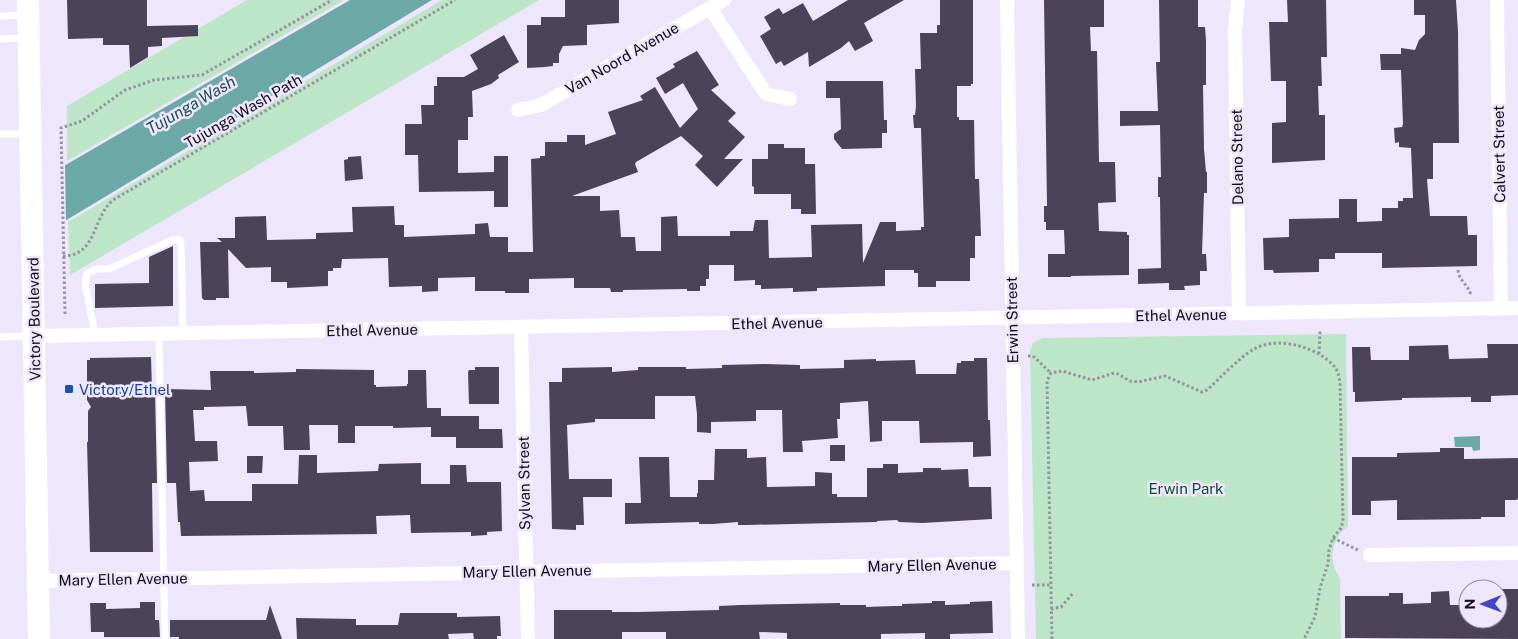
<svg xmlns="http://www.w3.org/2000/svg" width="1518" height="639" font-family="'Public Sans',sans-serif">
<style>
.green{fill:#bde5c8}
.water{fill:#6ca8a8}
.pier{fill:#eee6fd}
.building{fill:#4b435a}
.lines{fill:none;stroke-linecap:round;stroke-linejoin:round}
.path{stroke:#9791a3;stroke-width:3;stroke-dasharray:2.5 2.5;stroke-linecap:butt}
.lane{stroke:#fff;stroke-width:7}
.street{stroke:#fff;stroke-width:14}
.primary{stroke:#fff;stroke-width:22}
.transit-dot{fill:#1a4fb4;stroke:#eee6fd;stroke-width:2}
.labels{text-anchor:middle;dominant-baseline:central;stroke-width:5;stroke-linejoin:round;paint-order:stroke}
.street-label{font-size:15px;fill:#0f0b15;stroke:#eee6fd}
.transit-label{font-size:15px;fill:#164399;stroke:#eee6fd;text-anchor:start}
.park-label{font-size:15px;fill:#0a522d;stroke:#eee6fd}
.water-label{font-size:16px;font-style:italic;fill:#184e4e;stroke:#eee6fd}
</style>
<rect width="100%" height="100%" fill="#eee6fd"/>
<g class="green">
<path d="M247,0H344L67,161V106Z"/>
<path d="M442,0H539L70,275L68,222Z"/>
<path d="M1346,334L1348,526L1339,535L1334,546L1332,557L1335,569L1340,579L1341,639H1036L1030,350L1033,343L1042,338Z"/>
</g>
<g class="water">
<path d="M350,0H432L0,260V203Z"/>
<path d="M1480,436V450L1473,451L1472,447H1455L1454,437Z"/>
</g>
<path class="pier" d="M65,162L66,223L0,263V200Z"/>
<g class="building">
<path d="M67,0H147V26L198,25V36L162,38V46L148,47V57L130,68L129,45H103V38L68,39Z"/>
<path d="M565,0H619V23L587,25V45L563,46L559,54V63H553V66L545,67L527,68V25H541V17H565Z"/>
<path d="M848,0H904L864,23L873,41L855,51L849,41L841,48L809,67L808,52L784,66L781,61L776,64L760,36L771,29L764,17L779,8L783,14L803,3L813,21Z"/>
<path d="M940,0H973V84H971V86H957V117H959V120H974L975,179H979L981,236H975V258H970V281H936V287H918V273H914V270H885V286L817,288V291L793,292V288L761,289V285H755V280L734,281V265H709V279H706V286H700V291H687V289L623,290V292H611L610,288H574V278L529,279V293H505V291H475V277L438,278V291L422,292V286L389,287L388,258L342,259L341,268H333V271H328V286L287,288V282H271V267L246,268L228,249L229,298H216V300H204L202,298L200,242H222L217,238H235V217L266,216L267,240L316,239V233L353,232L352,207L394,206L395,225H404V237L475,234V224L488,223L490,237H508V252H533L531,159L540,158V156H545V142H567V135H585V145L616,134L608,112L643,100L640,96L655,87L680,128L698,109L683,83L665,94L656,78L675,67L673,64L697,51L719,85L711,90L736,113L728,121L745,137L724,159H743L717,187L695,165L703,156L681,136L636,162L635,164L638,172L572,196H600V211L619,210L621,237H635L636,251H661V217L677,216L678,236H730V231H753L755,220H768L769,258L812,257L811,225L862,224L863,263L880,222H896V231L921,230V227H924L921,128H914L913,115H915L916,106L915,69H921L920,33H937V25H940Z"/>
<path d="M1044,0H1104V27H1090L1091,51H1097L1099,162H1115L1116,202L1098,203L1099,231L1127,232V235H1129V275L1071,276V277H1048V254H1065L1064,230H1046V222H1044V206H1047Z"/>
<path d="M1159,0H1198V27H1205L1206,41V85H1203L1204,149L1206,172H1207V193H1204L1202,254H1206L1207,271H1200V285L1184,286L1185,290H1169V283L1138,284V269L1161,268L1160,197H1158V177H1161L1160,126V125L1120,126V111H1158L1156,62H1160Z"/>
<path d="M1287,0H1326L1327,57H1321L1322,86H1318L1319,115H1325V160L1272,163V123L1286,122V81H1271L1269,22H1288Z"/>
<path d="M1414,0H1456L1458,31L1459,143H1433V179H1427L1430,216H1467L1468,235H1477V266L1382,268V253H1335V259H1319V272L1274,273L1273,270H1264L1263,238L1289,237V219L1339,218V199H1357V222L1382,221V208H1398V201H1403V198H1413L1411,148L1399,147V142L1395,143L1394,128L1402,127L1403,124L1401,70H1381L1380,54H1401V48L1415,50L1419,40L1425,34V15H1414Z"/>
<path d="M504,35L519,62L498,75L499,78L491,84L472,91L473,117H468V140H458V173L494,172V156H508V207H494V191L419,192L418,155H405V124H422L421,105H434V86H437V77H464L478,69L470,55Z"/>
<path d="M826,81H883L884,120H887V133H882V148L842,149L834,139V134L841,129L840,98H826Z"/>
<path d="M768,144H784V148H805V164H815L816,214H801V209H791V194H754V187L752,186V159H768Z"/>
<path d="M361,156L363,179L345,181L344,160L348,159V157Z"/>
<path d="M173,246V306L95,308V284L149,283V257Z"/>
<path d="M1487,344H1518V395L1491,396V402H1471V397L1402,398V400L1355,402V392H1353L1352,347H1370L1371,360H1409V346L1448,345L1449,359L1488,358Z"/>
<path d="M151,357L152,390H155L157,483H152L153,552H90L87,442H88V411L91,407L87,400V360H90V358Z"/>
<path d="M974,358H987L988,420H990L991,456L973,457V442L920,443L919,421H882V441L870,442L868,401L840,403V419H837L838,438L802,441L803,452H783L782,410H756V421L711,422V433L697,432V414L695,396H655V419H595V422L567,425L569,479H612V497H583L584,525H576V530L552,529L549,382H562V368L612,367V372L638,370V367H686V369L722,368V365L765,364L800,365V369L844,368V360L876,359V361L915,360L916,374H956L957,363H961V361H974Z"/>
<path d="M475,367H499V404H469L468,372L469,370H475Z"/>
<path d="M296,369L374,370V385H376V387L407,386V384H408V370H426L427,408H441V416H479V429H502L503,448H456V437H431V427L393,428V426H355V443H338V425H309L310,450H284L283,426H248L246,406L204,407V410H193L195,441H217L218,461L189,462L190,491L204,490L205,501H252V484H298L299,455H317V473L378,471L379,464L421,463V484H450V465H466L467,482H501L502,531L487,532V535L471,536V532L411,533L410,515L376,516L377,534L181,536L180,522H178L176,483H167L165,389L211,390L210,371H254V373L296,372Z"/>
<rect x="830" y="445" width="15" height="16"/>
<path d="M1440,448H1464V459L1518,458V498L1517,500H1505V517H1481V519L1397,520V500L1371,501V515H1352V457H1397V453L1440,452Z"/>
<path d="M715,449H747V458L766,457L767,487L815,486V472L832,473V494H837V497H867V468H883V464H898V473L923,472V468H941V470L968,469L969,487H991L992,519L922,523L899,522L897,520L877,521V522L747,525H738V522L713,524H699V522L625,524V503H641L639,457H669L670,497H697V493H698V480H714Z"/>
<path d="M247,456H263L262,473H247Z"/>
<path d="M1498,589H1518V639L1345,638V596H1389V593H1403V604L1431,603V592L1449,591L1450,605H1468V619H1498Z"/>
<path d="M932,601H945V605L970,604V602L992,601L993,633L950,634V639H925V633L881,634V639H787V633L759,632L760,639H666V632H622V639H554V610H612V612H637L719,610V606L740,605L840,603V605H866V607L894,606H902V604L932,603Z"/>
<path d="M140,602H155V620H159L160,637H104V632H91L90,603H106V609L140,608Z"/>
<path d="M270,605L282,639H179V637H170V620H266Z"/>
<path d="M400,613H457V617L500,616L501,636H497V639H474L473,633L448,634L449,639H297L296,618L356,619V625H398Z"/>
</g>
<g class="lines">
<g class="path">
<path d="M63,256C97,256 92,218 113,200L455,0"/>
<path d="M1458,270C1459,281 1469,285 1471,296"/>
<path d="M65,314L61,128L82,121L125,90L154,80L202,75L332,0"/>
<path d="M1319,354L1320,331"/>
<path d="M1028,356H1033L1051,373"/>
<path d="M1333,538L1358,550"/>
<path d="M1032,585H1050"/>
<path d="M1051,609L1061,607L1074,592"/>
<path d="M1052,639L1047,381L1051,373L1062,371L1092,380L1114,373L1118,374L1130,381L1138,382L1165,376L1202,392L1207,390C1219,379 1240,357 1254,349C1277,336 1315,346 1333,365C1338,370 1339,376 1340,383L1343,521L1341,528L1333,538L1329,550L1328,564L1320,588L1315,617L1304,639"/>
</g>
<g class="lane">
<path d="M0,16L26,15"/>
<path d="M0,39L25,38"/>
<path d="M0,134H28"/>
<path d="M159,333L165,639"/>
<path d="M95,334L85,284L87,273L97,269H109L172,240H180L181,242L183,333"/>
<path d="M0,337L30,336"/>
</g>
<g class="street">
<path d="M1007,0L1018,639"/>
<path d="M1238,0L1235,30L1239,313"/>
<path d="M1497,0L1501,308"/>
<path d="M710,8L766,94L790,99"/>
<path d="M518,110L541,105L724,0"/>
<path d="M521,328L528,639"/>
<path d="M35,336L1518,308"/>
<path d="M1370,555L1518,553"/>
<path d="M39,581L1016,563"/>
</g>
<path class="primary" d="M28,0L39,639"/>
</g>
<rect class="transit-dot" x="64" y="384" width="10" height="10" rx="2.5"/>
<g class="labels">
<g class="street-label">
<text transform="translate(622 58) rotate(-30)">Van Noord Avenue</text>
<text transform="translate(243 111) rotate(-30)">Tujunga Wash Path</text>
<text transform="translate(1499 154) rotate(-91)">Calvert Street</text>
<text transform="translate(1237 157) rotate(-91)">Delano Street</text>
<text transform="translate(1181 315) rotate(-1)">Ethel Avenue</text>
<text transform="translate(34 319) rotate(-91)">Victory Boulevard</text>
<text transform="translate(1012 320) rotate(-91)">Erwin Street</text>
<text transform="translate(777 323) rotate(-1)">Ethel Avenue</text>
<text transform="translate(372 330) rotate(-1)">Ethel Avenue</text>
<text transform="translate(524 483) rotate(-91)">Sylvan Street</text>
<text transform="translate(932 565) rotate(-1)">Mary Ellen Avenue</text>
<text transform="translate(527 571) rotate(-1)">Mary Ellen Avenue</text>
<text transform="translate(123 579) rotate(-1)">Mary Ellen Avenue</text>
</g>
<g class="transit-label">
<text x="79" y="389">Victory/Ethel</text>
</g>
<g class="park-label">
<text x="1186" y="488">Erwin Park</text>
</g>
<g class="water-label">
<text transform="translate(191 105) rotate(-30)">Tujunga Wash</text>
</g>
</g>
<g transform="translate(1483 604) rotate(269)"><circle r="24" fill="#eee6fd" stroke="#958ea0"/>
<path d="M0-4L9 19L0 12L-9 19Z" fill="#3f48bc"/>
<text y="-8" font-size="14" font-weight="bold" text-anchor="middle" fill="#0f0b15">N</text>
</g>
</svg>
